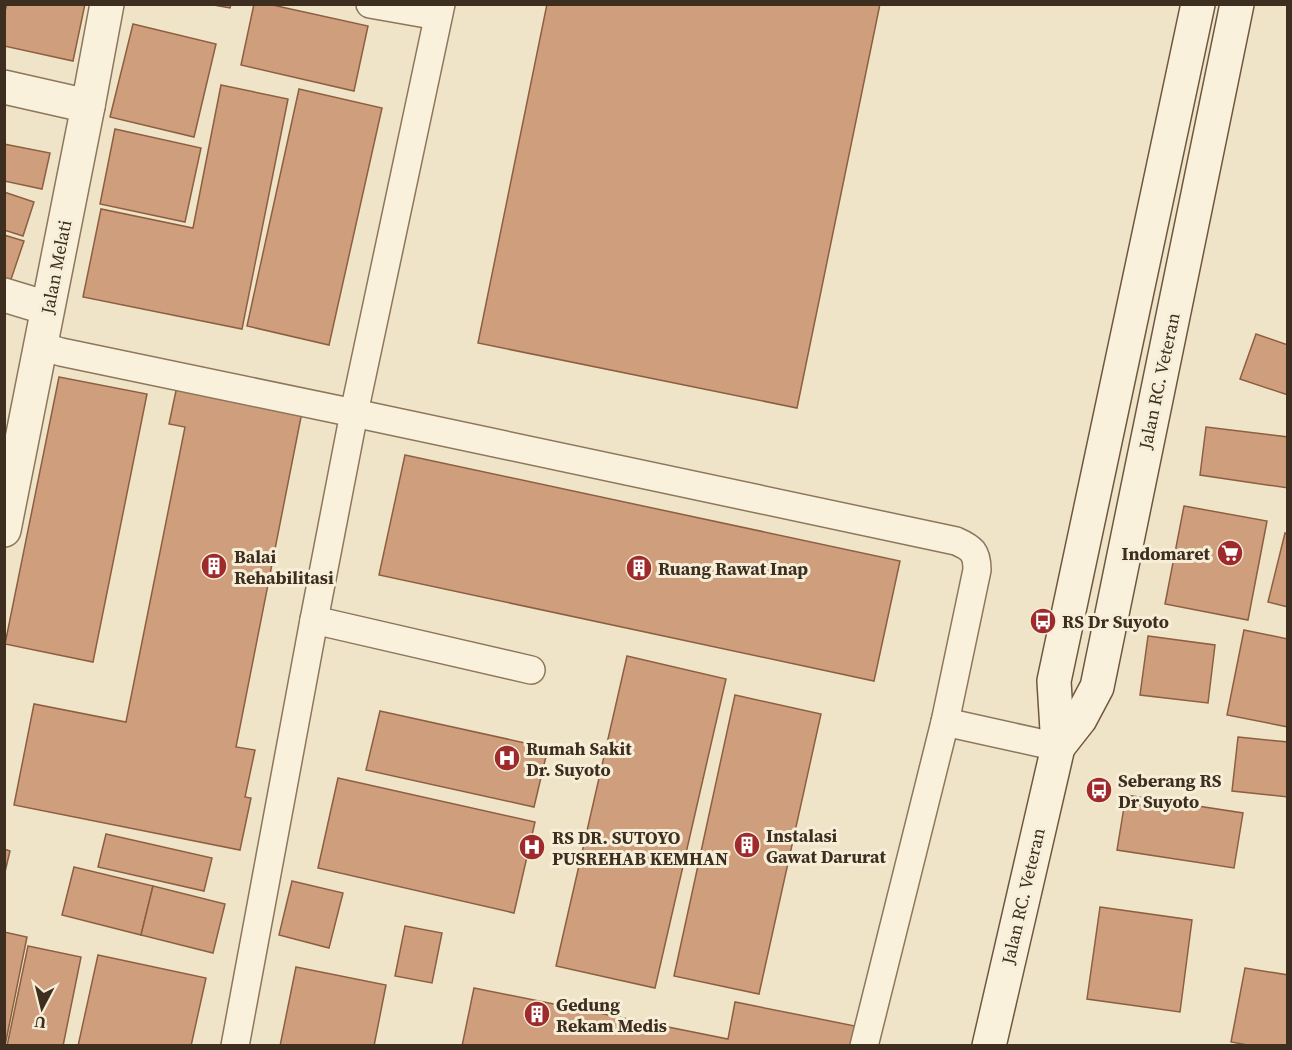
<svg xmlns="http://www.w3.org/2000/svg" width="1292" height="1050" font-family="'Source Serif 4',serif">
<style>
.building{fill:#cf9f7d;stroke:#8d5f41;stroke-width:1.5}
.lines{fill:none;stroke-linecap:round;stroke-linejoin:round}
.lane-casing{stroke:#8d765c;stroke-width:30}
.street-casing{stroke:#8d765c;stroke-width:36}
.secondary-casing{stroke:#6f573f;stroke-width:36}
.lane{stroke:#faf1dc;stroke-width:27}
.street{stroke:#faf1dc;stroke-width:33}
.secondary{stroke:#faf1dc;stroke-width:33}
.labels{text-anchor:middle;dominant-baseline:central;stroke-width:6;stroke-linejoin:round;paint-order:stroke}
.street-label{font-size:18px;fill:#3d2e20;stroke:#f7eed8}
.poi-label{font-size:18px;font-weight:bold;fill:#3d2e20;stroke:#f7eed8;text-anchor:start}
</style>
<rect width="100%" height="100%" fill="#f0e4c8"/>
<g class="building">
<path d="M7,4H85L73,61L4,46V15Z"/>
<path d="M208,4H231L230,8Z"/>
<path d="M254,4H268L368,26L354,91L241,65Z"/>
<path d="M547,4H880L797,408L478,343Z"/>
<path d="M133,24L216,44L194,137L110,117Z"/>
<path d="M221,85L288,99L242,329L83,297L101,209L193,228Z"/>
<path d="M299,89L382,108L329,345L247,326Z"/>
<path d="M115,129L201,148L185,222L100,204Z"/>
<path d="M4,144L50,153L42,189L4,181Z"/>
<path d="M4,192L34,202L23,236L4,230Z"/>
<path d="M4,235L24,241L6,294H4Z"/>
<path d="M1256,334L1288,345V395L1240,379Z"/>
<path d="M59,377L147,394L93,662L5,644Z"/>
<path d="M177,386L302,412L236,747L255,750L245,797L251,798L240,850L14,805L34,704L126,722L185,427L169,424Z"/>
<path d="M1206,427L1288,437V488L1200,475Z"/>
<path d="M405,455L900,561L874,681L379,575Z"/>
<path d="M1184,506L1267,521L1248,620L1165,604Z"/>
<path d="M1285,533L1288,534V607L1268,602Z"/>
<path d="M1244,630L1288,639V727L1227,715Z"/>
<path d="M1148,636L1215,645L1208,703L1140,695Z"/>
<path d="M627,656L726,679L655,988L556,966Z"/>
<path d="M735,695L821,714L759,994L674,976Z"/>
<path d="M380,711L548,748L534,807L366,770Z"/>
<path d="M1238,737L1288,742V797L1232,791Z"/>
<path d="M338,778L535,822L514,913L318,868Z"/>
<path d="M1126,795L1243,813L1234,868L1117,850Z"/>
<path d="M106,834L212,858L204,891L98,867Z"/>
<path d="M4,849L10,851L4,876Z"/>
<path d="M74,867L153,886L141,935L62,915Z"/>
<path d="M292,881L343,893L329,948L279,935Z"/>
<path d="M153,886L225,904L213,953L141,935Z"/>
<path d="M1100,907L1192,920L1180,1012L1087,999Z"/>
<path d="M405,926L442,933L432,983L395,976Z"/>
<path d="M4,932L27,937L5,1046H4Z"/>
<path d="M28,946L81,957L63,1046H7Z"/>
<path d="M98,955L206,978L191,1046H78Z"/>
<path d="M296,967L386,985L374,1046H280Z"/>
<path d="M1245,968L1288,975V1046H1253L1231,1042Z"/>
<path d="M474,988L728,1039L735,1002L855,1026L851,1046H462Z"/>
</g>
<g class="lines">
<defs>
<g id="lane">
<path d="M370,4L438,16"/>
<path d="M41,346L61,352L354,413L441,4"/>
<path d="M314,620L531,670"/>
<path d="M945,722L1058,747"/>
<path d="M235,1046L314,620L354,413L956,541C972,548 977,552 977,570L945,722L864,1046"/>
</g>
<g id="street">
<path d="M4,87L88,106"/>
<path d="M4,295L47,308"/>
<path d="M4,530L88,106L107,4"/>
</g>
<g id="secondary">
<path d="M1058,747L1080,719L1097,687L1237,4"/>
<path d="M989,1046L1058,747L1054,681L1198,4"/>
</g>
</defs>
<use href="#lane" class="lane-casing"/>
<use href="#street" class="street-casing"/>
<use href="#secondary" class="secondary-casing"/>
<use href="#lane" class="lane"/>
<use href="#street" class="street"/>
<use href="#secondary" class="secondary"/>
</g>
<defs>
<symbol id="supermarket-disc" viewBox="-11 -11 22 22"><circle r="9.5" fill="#9e2a2b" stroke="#f7eed8"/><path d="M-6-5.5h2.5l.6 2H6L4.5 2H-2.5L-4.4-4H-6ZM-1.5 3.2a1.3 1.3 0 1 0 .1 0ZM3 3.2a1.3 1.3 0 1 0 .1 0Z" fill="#fff"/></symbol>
<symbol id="building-disc" viewBox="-11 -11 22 22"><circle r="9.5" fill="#9e2a2b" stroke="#f7eed8"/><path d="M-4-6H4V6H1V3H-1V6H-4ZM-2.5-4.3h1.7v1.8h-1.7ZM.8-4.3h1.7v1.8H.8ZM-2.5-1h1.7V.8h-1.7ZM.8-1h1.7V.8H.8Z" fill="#fff"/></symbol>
<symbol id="bus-disc" viewBox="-11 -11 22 22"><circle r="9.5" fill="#9e2a2b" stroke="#f7eed8"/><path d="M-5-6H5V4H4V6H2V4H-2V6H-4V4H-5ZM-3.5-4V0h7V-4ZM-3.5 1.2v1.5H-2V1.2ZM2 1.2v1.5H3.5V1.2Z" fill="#fff"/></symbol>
<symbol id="hospital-disc" viewBox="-11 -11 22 22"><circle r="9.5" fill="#9e2a2b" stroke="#f7eed8"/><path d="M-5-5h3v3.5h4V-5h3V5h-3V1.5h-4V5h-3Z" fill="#fff"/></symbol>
</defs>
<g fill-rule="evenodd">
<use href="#supermarket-disc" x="1215" y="538" width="30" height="30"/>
<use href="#building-disc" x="199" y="551" width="30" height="30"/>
<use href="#building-disc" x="624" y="553" width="30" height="30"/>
<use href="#bus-disc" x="1028" y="606" width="30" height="30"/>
<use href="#hospital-disc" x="492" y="743" width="30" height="30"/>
<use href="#bus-disc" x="1084" y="775" width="30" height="30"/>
<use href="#building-disc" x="732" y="830" width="30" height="30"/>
<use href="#hospital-disc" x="517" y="832" width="30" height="30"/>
<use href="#building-disc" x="522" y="999" width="30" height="30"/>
</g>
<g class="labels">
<g class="street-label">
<text transform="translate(56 267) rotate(-79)">Jalan Melati</text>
<text transform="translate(1159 381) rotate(-78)">Jalan RC. Veteran</text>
<text transform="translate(1023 896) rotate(-77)">Jalan RC. Veteran</text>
</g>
<g class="poi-label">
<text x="1210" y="553" text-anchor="end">Indomaret</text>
<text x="234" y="556">Balai<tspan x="234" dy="21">Rehabilitasi</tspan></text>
<text x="658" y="568">Ruang Rawat Inap</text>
<text x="1062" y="621">RS Dr Suyoto</text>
<text x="526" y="748">Rumah Sakit<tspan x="526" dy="21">Dr. Suyoto</tspan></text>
<text x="1118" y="780">Seberang RS<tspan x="1118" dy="21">Dr Suyoto</tspan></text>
<text x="766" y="835">Instalasi<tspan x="766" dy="21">Gawat Darurat</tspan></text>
<text x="552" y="837">RS DR. SUTOYO<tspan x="552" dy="21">PUSREHAB KEMHAN</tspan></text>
<text x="556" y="1004">Gedung<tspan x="556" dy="21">Rekam Medis</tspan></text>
</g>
</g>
<rect width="1292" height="1050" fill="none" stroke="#3d2e20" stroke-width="12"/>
<g transform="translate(42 1008) rotate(187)" stroke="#f7eed8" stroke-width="4.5" paint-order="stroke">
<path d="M0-4.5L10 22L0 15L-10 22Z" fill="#3d2e20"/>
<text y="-9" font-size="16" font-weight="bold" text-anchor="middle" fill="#3d2e20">U</text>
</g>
</svg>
